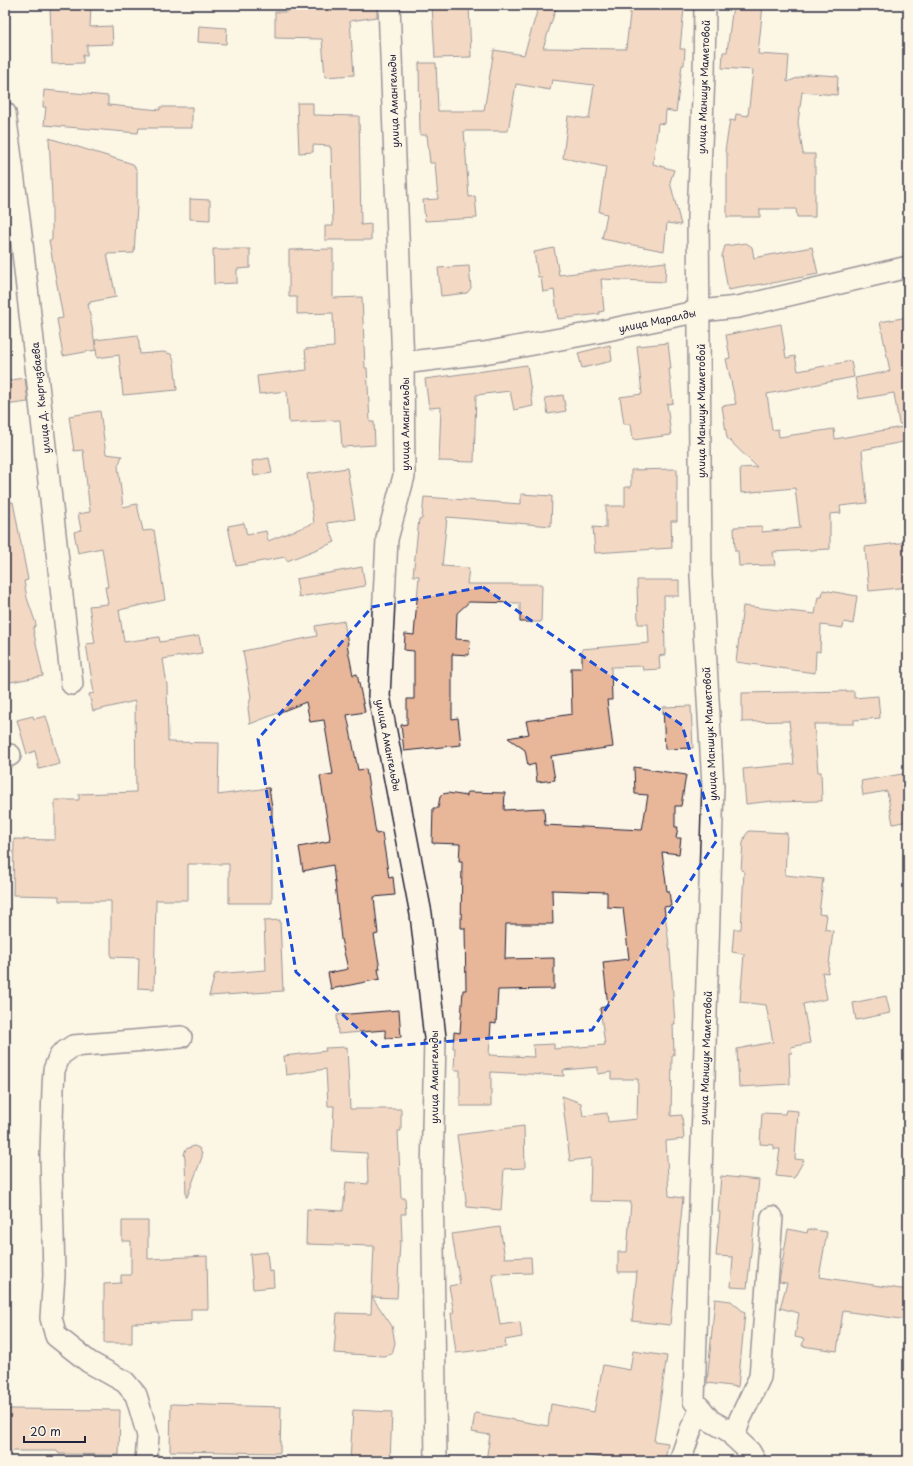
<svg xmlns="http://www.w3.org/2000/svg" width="913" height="1466" font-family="'Playpen Sans',sans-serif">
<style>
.building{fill:#e8b699;stroke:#22223b;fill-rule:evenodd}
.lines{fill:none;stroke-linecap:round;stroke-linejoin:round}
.street-casing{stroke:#22223b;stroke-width:24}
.street{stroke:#fcf5e5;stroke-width:21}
.marked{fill:none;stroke:#1d4ed8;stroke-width:3;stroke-dasharray:8 5;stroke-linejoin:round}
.labels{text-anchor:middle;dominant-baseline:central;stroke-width:3;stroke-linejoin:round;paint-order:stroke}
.street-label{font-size:10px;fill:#22223b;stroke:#fcf5e5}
</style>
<rect width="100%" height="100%" fill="#fcf5e5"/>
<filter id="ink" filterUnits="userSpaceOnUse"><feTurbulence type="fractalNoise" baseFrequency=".025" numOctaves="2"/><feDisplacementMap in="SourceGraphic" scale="8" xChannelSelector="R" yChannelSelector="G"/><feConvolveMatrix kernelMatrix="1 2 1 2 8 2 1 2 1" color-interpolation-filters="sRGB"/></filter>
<g filter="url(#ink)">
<g class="building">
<path d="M50,5H91L90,27L112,26L113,44L87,45V55H83V63L52,64Z"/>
<path d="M314,5H377V17L350,21L354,75L325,77L322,39L275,38V12H287V7L314,6Z"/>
<path d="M432,5H469L471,57L435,58Z"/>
<path d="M539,5H557L543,48L626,49L631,5H655L684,8L680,49H685L684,65H682L676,112L666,110L665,124L658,123L653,164L674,170L670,182L681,225L667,223L664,251L602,239L607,214L599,212L606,167L563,158L568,116L589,119L594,85L552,80L550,90L516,84L508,131H464L469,197L475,196L477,218L425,221L423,200L438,199L435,163H430L427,135H420L419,63H436L438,111H484L494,50L524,55Z"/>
<path d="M733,5H763L758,54L789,56L787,82L808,74L838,76L837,95L802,92L798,122L803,154H815V217H797L796,209H760V217H727V154L725,151L730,120L735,121L736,114L748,116L753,70L722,68L723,52H727Z"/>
<path d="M199,26L227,28L226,44L198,42Z"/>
<path d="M44,90L108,96V105L160,110V107H192V128H139L138,133L44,125L46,107H43Z"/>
<path d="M297,103H313V115L359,116L361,225L371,224V240H325V226H333L331,148H330V146L313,145V152L299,153Z"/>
<path d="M49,138L133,164L137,171V206L134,253L107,254L116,297L90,302V304H88L96,350L63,356L57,319L63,318L49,240H52V196Z"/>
<path d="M190,199L210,200V220L190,219Z"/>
<path d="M746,243L752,247L754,258L812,247L818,274L762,285V284L728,290L722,256L725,246Z"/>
<path d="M554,248L559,275L666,262L665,282L601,279L604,311L599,312V314L558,319L554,290L543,292L541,277H538L534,252Z"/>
<path d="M213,249H250V268L237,269V283L214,284Z"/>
<path d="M333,249V298L362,297L365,368H367L370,422H374L375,445L342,447L340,420L289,423L287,391L259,394L257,376L307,370L305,349L334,347L333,313L297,314V297H289V250Z"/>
<path d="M469,266L471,288L467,293L441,296L438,268Z"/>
<path d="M908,317V423L899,424L894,393L859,399L855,378L890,371L880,322Z"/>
<path d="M781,324L786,358L795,356L798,371L851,361L854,377L767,394L772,430L778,429L779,437L834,429L835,439L908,426V441L862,450L867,503L840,506L841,513L830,514V549L773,552L775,565L739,566L738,551H735L734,527L762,526V532L800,528L795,488L741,493L740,468L757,467L727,438L722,406L736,404L726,359L730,358L726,335Z"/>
<path d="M138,335L140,354L163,352L171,354L174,361L177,390L123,395L119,355L97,358L95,340Z"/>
<path d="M668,343L671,369H669L673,403L667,404L671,435L633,440L631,424H624L620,397L642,394L637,346Z"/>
<path d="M610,345L612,361L582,368L578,353Z"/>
<path d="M527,365L533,406L514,410L510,391L476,395L474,462L439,461L441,407L429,408L425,379Z"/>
<path d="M25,378L28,402L5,405V385L11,384V380Z"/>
<path d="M563,395L566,411L548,414L545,398Z"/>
<path d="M100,411L106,454L122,456L118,466L123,507L137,504L143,531L154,530L165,600L119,610L124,642L159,637L160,642L199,636L202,653L163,659L167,685L168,742L219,743L218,795L268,788H269L272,807V903H229V864H188V900H156L154,989L138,988L139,958L111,957V901H59V896L13,895L14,839L55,840V800H79V794L136,792L135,701L93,711L89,694L94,693L86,644L95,643L89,606L108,604L105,587H108L102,548L78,553L74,532L81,530L78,514L90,512L83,450L74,451L69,416Z"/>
<path d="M269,458L272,473L254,476L252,461Z"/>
<path d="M347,468L355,519L327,523L335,542L287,561L285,557L236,566L228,526L244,523L247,535L266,531L268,541L314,523L307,474Z"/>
<path d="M677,469V521H671L672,548L595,553L593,527L606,528V506H625V487H631V470Z"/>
<path d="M521,494L552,496L551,526L447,517L442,566L469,568L467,584H542L541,622H520V603L469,602L457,613L456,639L470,640L469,655L452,654V719L458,718L461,745L404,751L401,725L407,724V699H414V651L404,650L405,634L414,635L419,576H413L419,519H422L424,497L521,504Z"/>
<path d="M13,502L28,580L24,581L27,598L36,624L33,629L43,676L5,683V503Z"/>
<path d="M908,542V587L869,591L865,547Z"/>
<path d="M362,567L365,586L299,597L296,579Z"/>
<path d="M637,580H679V596H664L665,655L659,656L660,669L643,670L642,666L611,667L612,700H607L613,747L551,756L555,780L537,782L535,764L528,766L525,750L508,738L529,734L526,721L572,714L571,668H582V649L649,643L648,624H638Z"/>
<path d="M823,590L857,596L853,624L844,622L843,628L821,625L820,652L816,651L815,673L736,662L743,606L815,614L818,597H822Z"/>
<path d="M344,621L348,644H347L353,675L357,674L365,712L347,715L358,770L366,769L376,834L382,833L389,878L393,877L395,895L374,897L378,934L374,935L380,969H378L380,979L331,989L328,973L348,969L341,939L333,865L303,871L299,847L330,841L329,839L330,838L320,776L333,774L324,720L310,722L306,702L250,724L248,708L251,697L243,651L317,636L315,626Z"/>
<path d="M854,691V698L878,696L880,718L854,720V724H814L818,772H821L822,801L771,802L772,801L746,804L743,769L794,764L789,721L742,722V693Z"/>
<path d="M691,706L693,748L665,749L663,707Z"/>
<path d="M33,716L34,719L46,716L60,764L39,769L35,751L27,754L17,720Z"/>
<path d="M634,767L686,775L681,806H675V827H678L676,838H681L679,854L662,852L667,891H669L671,906L664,907L670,952L675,1024H673L674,1055H672L671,1116L682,1115L684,1139L666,1141L669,1196L683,1198L670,1325L632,1321L637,1272H618V1252H627L631,1202L590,1201L591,1158L570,1161L562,1096L581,1103L583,1116L607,1113L608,1122L637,1119L638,1079H611V1072L598,1074V1067L563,1070L564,1076L491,1072V1106H460V1070H454L455,1048H453L454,1032L460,1033L463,990H466L465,928H461L462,861H459L460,844L432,843L433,808H438L440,797L443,794L448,793L467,796V792L505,793L504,810L544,808L545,825L642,830L648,795L635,794ZM552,890L607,892V907L623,908L629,959L603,962L608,1006L600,1008L605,1045L554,1049V1044L533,1045L534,1057L489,1055L491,1023L496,1024L498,990L554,989V958L505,959L506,924H553Z"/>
<path d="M908,773V788L904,789L908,810V821L893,824L887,791L863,795L861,781Z"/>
<path d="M749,831L787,833L785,875L823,879L819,914L827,915L825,929L833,931L828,973L822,972L827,999L803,1004L810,1043L791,1047L792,1053H789L790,1084L739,1087L737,1049L773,1042L766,1005L740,1002L744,954L732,952L734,929H741L744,871L741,870L743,843L745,836Z"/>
<path d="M280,920L283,991L209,996L215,974L266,970L264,921Z"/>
<path d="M886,996L890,1013L856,1020L853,1003Z"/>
<path d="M399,1010L401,1037L386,1038L385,1030L338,1034L337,1015Z"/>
<path d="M347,1047L350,1109H401V1131H398L401,1198H405L406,1214H401L402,1241H400L397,1298L372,1297L392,1326L395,1343L392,1354L383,1356L334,1353L337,1313L371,1314L374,1246L306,1244L307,1209L343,1211L346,1182L368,1184L367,1153L332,1151L334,1106H328L326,1069L286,1075L284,1056L326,1051L325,1048Z"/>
<path d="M786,1110L798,1111L795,1159L804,1160L794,1178L776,1176L780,1149H774V1145L760,1144L762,1113L785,1114Z"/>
<path d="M524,1126L525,1168L504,1169L501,1210L467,1207L457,1135Z"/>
<path d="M194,1146L199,1148L202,1154V1157L187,1197H186L185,1159L184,1154L186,1149Z"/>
<path d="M721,1176L759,1180L747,1288L731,1287L733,1257L716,1256L720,1212H718Z"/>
<path d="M122,1221H148V1259L207,1256L208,1309H191V1321L132,1323V1343H104V1284L121,1283V1275H131V1241H122Z"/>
<path d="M500,1227L505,1258L531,1257L532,1273L492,1274L500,1325L520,1322L522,1337L505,1340L506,1347L456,1353L451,1313H454L449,1286L460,1284L452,1234Z"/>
<path d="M788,1229L807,1233L808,1229L827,1232L819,1277L908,1290V1320L843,1311L837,1351L802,1346L804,1339L795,1337L799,1313L780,1308L787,1283L779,1282Z"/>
<path d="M267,1252L269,1272L273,1271L274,1287L253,1289L250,1254Z"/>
<path d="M715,1299L731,1301L745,1313L738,1387L707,1383Z"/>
<path d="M633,1351L667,1356L654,1441L668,1443L665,1461H624L582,1455L581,1461H486L490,1435L472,1432L475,1413L548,1426L551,1404L594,1412L603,1365L630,1370Z"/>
<path d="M171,1404L281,1407L280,1453L170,1451Z"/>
<path d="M9,1409L120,1410L119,1455L59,1454L57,1451H9Z"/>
<path d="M353,1410L392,1412L390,1461H350Z"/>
</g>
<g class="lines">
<defs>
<g id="street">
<path d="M389,5L403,363L404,476L387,539L379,696L421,914L435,1038L432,1175L436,1461"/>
<path d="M705,5L704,75L698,217L701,576L713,786L694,1401L711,1421L729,1431L734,1437L750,1452L755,1461"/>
<path d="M5,113L20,226L72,684"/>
<path d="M403,363L484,353L593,333L700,311L738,307L908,267"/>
<path d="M5,755H10"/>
<path d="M734,1437L740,1419L760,1377L772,1217"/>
<path d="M146,1461L148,1436L136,1395L125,1382L89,1362L56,1336L51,1318L54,1275L51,1155L53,1088L54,1070L60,1055L73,1046L181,1037"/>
<path d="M680,1461L691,1429L701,1409"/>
</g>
</defs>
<use href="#street" class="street-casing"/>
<use href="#street" class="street"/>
</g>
</g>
<path d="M0 0H913V1466H0ZM483,587L682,725L717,840L592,1030L378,1047L296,972L258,739L372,607Z" fill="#fcf5e5" fill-opacity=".55" fill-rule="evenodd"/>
<path class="marked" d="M483,587L682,725L717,840L592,1030L378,1047L296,972L258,739L372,607Z"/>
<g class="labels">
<g class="street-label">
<text transform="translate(703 87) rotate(-88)">улица Маншук Маметовой</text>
<text transform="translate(393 101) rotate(-92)">улица Амангельды</text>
<text transform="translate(657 320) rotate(-12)">улица Маралды</text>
<text transform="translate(40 398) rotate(-96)">улица Д. Кыргызбаева</text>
<text transform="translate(700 411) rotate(-90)">улица Маншук Маметовой</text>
<text transform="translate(404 424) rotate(-90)">улица Амангельды</text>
<text transform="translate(709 734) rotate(-93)">улица Маншук Маметовой</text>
<text transform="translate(389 745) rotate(79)">улица Амангельды</text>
<text transform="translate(705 1058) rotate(-88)">улица Маншук Маметовой</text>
<text transform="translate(433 1077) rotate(-90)">улица Амангельды</text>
</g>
</g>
<rect width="913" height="1466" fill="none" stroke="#fcf5e5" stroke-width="20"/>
<rect x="10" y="10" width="893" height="1446" fill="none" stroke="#22223b" stroke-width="1.5" filter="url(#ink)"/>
<path d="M24 1436v6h61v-6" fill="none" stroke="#22223b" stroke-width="2"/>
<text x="30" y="1436" font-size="12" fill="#22223b" stroke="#fcf5e5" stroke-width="3" paint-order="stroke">20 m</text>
</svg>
